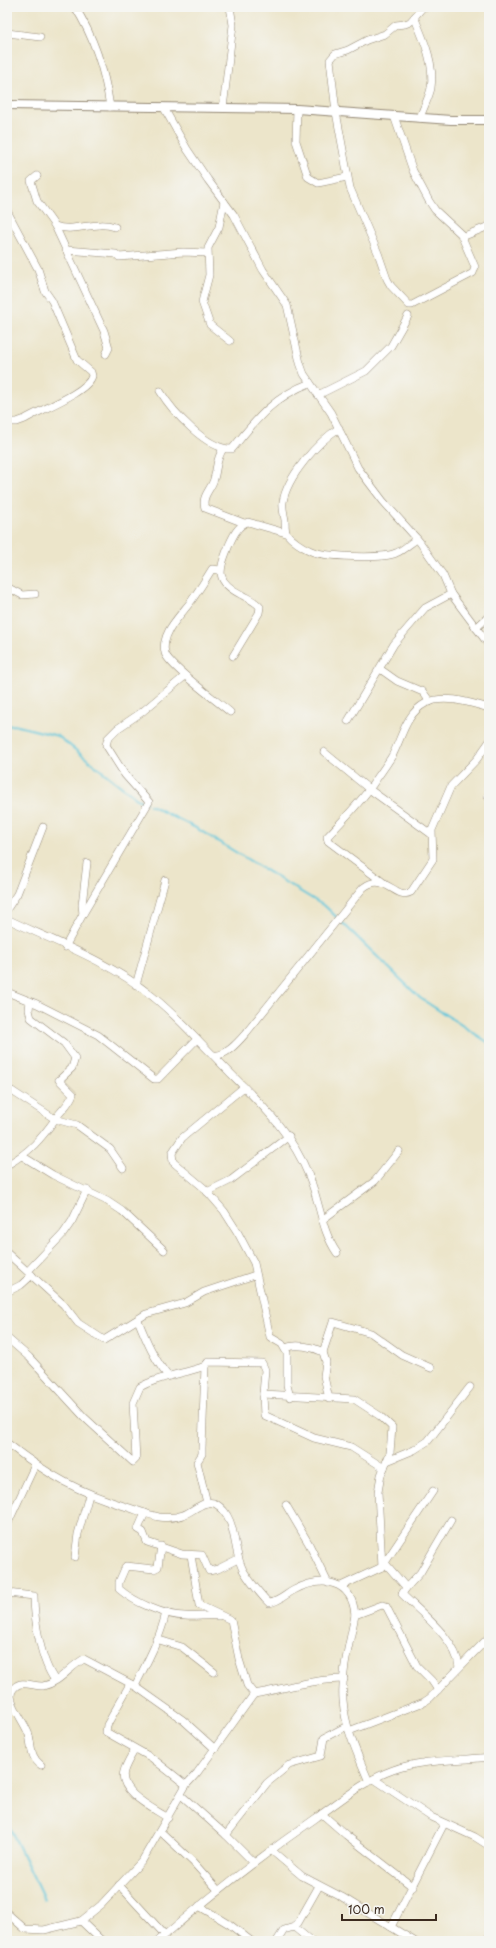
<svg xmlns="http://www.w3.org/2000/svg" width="496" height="1948" font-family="'Playpen Sans',sans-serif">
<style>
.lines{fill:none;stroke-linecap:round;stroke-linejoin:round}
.stream{stroke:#5fc6db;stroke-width:2}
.minor-casing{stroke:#948874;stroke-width:8}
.major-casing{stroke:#948874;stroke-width:10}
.minor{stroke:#fff;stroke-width:7}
.major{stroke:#fff;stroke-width:8}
</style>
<rect width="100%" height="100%" fill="#f6f6f2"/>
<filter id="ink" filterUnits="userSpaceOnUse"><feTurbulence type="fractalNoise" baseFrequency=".025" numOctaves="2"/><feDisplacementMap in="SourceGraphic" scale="8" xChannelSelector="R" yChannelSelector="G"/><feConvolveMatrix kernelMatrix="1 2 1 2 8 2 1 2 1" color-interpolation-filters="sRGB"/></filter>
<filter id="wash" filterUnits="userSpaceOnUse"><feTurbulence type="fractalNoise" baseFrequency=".012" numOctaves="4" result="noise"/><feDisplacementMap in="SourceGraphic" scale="16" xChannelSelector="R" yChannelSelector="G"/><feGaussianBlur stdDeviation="0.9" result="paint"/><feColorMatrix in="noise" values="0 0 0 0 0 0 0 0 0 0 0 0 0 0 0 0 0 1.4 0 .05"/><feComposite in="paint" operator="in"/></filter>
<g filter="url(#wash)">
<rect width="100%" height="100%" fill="#ece5ca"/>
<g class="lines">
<g class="stream">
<path d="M7,726L14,725L58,736L137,799L146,803"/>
<path d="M150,805L196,828L326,907L420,998L489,1043"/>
<path d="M7,1822L44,1899"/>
</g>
</g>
</g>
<g filter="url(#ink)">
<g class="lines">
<defs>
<g id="minor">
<path d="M75,7C94,37 105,72 110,107"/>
<path d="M436,7H423L410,22L405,24L396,25L385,34L367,40L348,50L335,54L330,60L336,112L350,188L378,253L387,279L391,286L409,305H412L473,273L475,267L462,237"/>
<path d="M415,19C424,40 435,65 431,88C429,98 423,108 420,118"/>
<path d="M7,33L40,37"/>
<path d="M164,108L187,149L208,180L234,215L263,270L287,305L300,363L304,374L331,413L358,468L383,501L419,541L443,575L451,594L489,645"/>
<path d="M223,108L233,25L230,7"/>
<path d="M297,109L296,141L308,177L318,183L347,177"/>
<path d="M394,116L413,171L429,201L435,210L463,236L462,237L489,226"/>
<path d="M37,176L31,181L37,201L55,226L104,331L109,348L106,354"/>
<path d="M224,202L219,227L208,248L209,275L202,302L210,325L230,341"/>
<path d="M7,211L38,269L45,291L52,301L77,360L91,372L92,376C88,392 40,410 25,419L17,422H7"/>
<path d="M55,226C74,233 95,220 115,227"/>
<path d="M67,250L116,254L119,257L183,252L207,253"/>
<path d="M160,391C172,411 207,450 232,449C256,420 273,397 310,383"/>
<path d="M318,395L366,371L391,346L408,316"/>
<path d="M339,428C318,442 287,476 283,502C282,508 284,514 285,520C285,524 285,528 286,533C292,540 302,547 311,551C325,557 383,559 396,553C404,550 410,543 417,539"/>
<path d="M223,449C216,459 217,469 214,479C211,490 201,496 205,508L244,523"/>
<path d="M220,570L212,569C206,579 199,590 192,600C182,614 160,633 165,653C168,665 217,701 230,712"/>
<path d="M7,587L22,595L35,594"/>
<path d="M476,628L489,616"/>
<path d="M233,656L259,613L260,607C255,601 249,599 242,595C214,581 219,571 229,545C233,536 238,525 248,522L286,533"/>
<path d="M380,669L397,681L423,692L430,702"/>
<path d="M348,721L394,644L425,608L451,594"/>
<path d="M324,752L369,789L431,834"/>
<path d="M488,796L489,798"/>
<path d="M384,883L328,841L327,837C343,820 360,803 373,784C379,775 386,766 392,756C402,738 405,714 426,703C444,694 471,703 489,708"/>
<path d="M7,909L17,894L43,827"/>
<path d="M83,914L149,802L125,775L106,745L108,738L117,729L142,712L185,676"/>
<path d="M7,919C56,942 110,962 152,996C175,1014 193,1035 213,1055C225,1058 239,1041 246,1033L363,888C385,870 395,901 411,892L433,859L432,830L451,786L477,759L489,742"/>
<path d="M65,947L83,914L82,905L87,863"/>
<path d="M136,985L165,880"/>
<path d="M7,992L37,1004L98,1035L154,1079H158L197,1039"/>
<path d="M213,1055C250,1095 288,1124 309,1176C320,1202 321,1230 337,1253"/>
<path d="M244,1087L182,1138L172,1153L173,1162L204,1188L224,1211L238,1233L254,1263L270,1337L282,1344L287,1353V1385L290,1397"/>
<path d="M7,1093L12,1091L15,1093L55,1119L77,1125L110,1149L123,1168"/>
<path d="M22,1156L53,1175L107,1201L122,1211L164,1250"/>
<path d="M7,1165C30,1152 41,1139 56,1118C62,1109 69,1105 73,1094L59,1080L72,1068L75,1058L64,1043L31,1018L29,1010L30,1001"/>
<path d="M207,1192L231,1180L289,1136"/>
<path d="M322,1220L375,1181L399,1151"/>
<path d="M7,1253L64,1305L78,1323L104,1340L146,1314L185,1303L204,1292L255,1275"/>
<path d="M28,1271L63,1234L72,1221L87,1190"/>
<path d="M7,1292L21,1285L32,1275"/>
<path d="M138,1320C146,1340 154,1359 168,1376"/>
<path d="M7,1338L29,1357L84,1417L133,1462L136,1459L133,1403L140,1387C160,1376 184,1374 205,1366"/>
<path d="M285,1348C296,1343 313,1347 323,1352"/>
<path d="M263,1394L264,1415L314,1438L351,1447L384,1468"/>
<path d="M329,1399L324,1376L326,1362L323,1352L333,1322L371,1333L402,1355L431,1368"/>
<path d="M7,1443C49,1476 78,1492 130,1508C139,1511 149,1515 159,1517C167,1518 175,1518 183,1515C192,1512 206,1498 216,1504C238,1517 232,1550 243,1570C249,1580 257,1590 265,1599L269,1603C279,1602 286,1594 294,1590C322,1576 352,1579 355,1615C350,1642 341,1672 343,1700C345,1729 358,1755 369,1782"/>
<path d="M387,1461L414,1450L428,1441L470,1387"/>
<path d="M207,1503L197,1462L202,1454V1448L205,1366L208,1362L262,1363L265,1370L263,1394L354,1399L380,1416L392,1427L390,1453L381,1475L378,1492L382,1567"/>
<path d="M286,1505L309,1544L328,1583"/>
<path d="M145,1513L138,1529L143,1532L147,1542L182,1554L202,1555L209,1571L218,1569L238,1559"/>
<path d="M7,1525L35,1465"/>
<path d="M161,1546L158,1567L154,1569L126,1566L119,1582V1589C134,1602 165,1616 185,1616C197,1617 206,1615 219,1616"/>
<path d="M191,1555L199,1605L231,1620L239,1659L247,1685L254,1694C284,1689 313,1679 344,1679"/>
<path d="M75,1557L78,1534L89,1495"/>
<path d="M385,1563L405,1586L406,1588L402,1594C421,1613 457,1640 459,1667"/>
<path d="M341,1586L382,1567L433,1491"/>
<path d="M406,1588L420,1573L451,1520"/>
<path d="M7,1593L34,1596C34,1619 41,1662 55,1680"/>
<path d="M355,1615L382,1605L386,1606L417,1666L432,1681L438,1690"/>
<path d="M156,1639L182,1647L214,1672"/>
<path d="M130,1684L107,1725L106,1732L152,1758L186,1785"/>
<path d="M135,1686C146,1664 161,1637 166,1612"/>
<path d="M349,1731L424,1702L430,1698L489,1637"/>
<path d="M135,1749C131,1756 126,1764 124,1771C118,1792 153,1808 168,1818"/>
<path d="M41,1765C30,1757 32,1747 29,1735C25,1723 12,1708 11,1696C11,1693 12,1690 14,1688C21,1679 34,1687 43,1686C60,1683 70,1666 84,1659L135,1686L183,1720L215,1749"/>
<path d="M374,1779L431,1817L475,1837L489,1846"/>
<path d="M181,1795L226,1835L254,1863"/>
<path d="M322,1814L346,1835L413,1887"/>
<path d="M160,1831L193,1862L218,1890"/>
<path d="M226,1835L267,1783L289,1765L321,1756L324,1738L347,1726"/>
<path d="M271,1850L302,1876L342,1897L414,1941"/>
<path d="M119,1885L165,1935"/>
<path d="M199,1906L229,1924L251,1941"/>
<path d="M7,1913L25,1929L44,1930L81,1921L101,1905L142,1861L186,1785L197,1773L254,1694"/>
<path d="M81,1921L102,1941"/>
<path d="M294,1927L311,1941"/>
<path d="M391,1927L444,1824"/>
<path d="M158,1941C209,1897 261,1856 316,1818C340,1801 365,1780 393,1770C423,1759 458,1761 489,1757"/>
<path d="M277,1941L284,1930L294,1927L298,1923L319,1886"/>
<path d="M486,1941L489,1938"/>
</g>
<path id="major" d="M7,105L297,109L451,120H489"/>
</defs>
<use href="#minor" class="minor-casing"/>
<use href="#major" class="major-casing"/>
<use href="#minor" class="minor"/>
<use href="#major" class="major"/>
</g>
</g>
<rect width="496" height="1948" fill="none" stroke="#f6f6f2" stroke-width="24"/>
<path d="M342 1914v6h94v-6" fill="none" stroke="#3b2a1e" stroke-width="2"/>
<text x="348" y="1914" font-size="12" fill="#3b2a1e" stroke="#f6f6f2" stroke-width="3" paint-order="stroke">100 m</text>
</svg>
